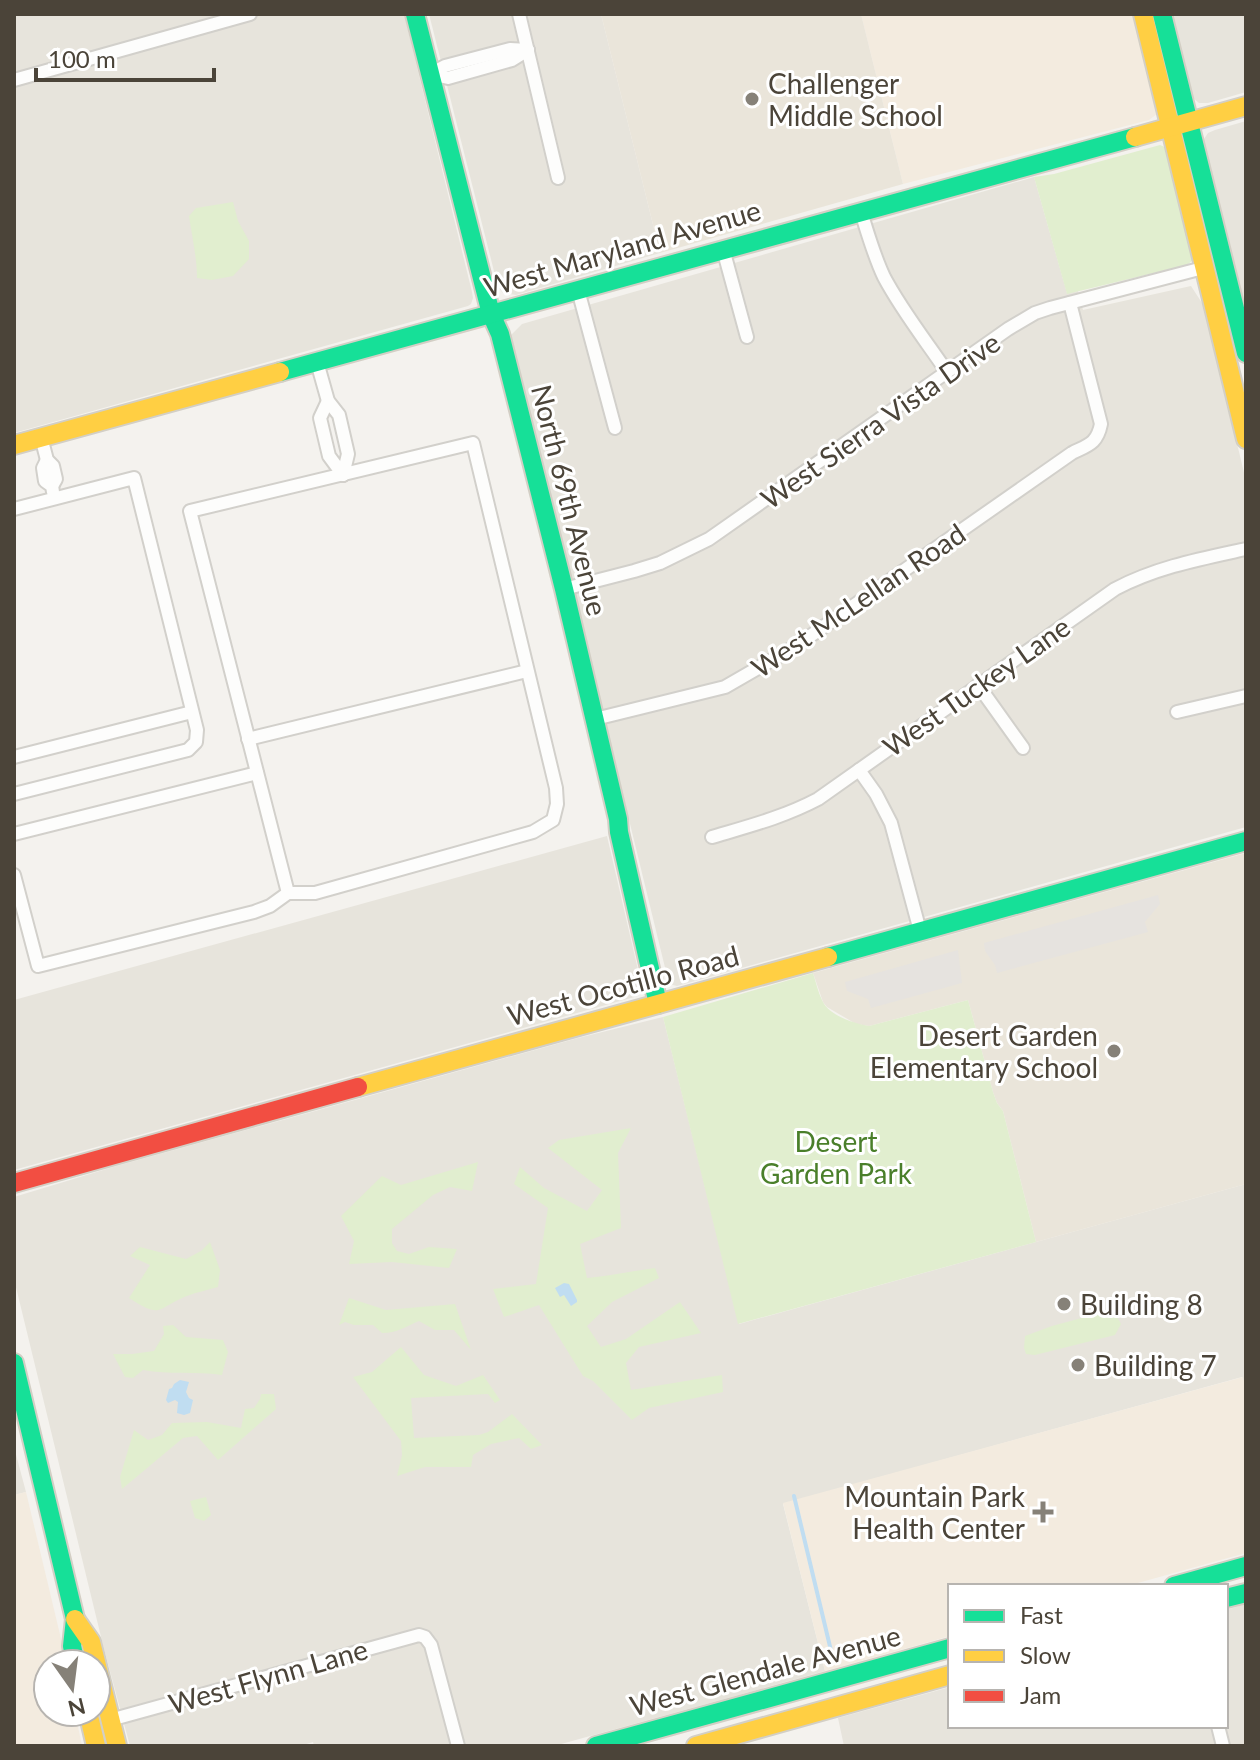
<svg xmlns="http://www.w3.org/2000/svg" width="1260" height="1760" font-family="Lato,sans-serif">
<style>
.residential{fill:#e7e4dc}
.commercial{fill:#f3ebdf}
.education{fill:#eae5da}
.green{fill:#e1eecf}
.parking{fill:#e6e3df}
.water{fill:#c0ddf1}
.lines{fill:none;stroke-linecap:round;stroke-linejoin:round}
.stream{stroke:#c0ddf1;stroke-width:4}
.street-casing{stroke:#d2d0cb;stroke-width:16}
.fast-casing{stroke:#d3cfc5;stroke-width:22}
.slow-casing{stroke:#d3cfc5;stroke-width:22}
.jam-casing{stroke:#d3cfc5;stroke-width:22}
.street{stroke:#fdfdfc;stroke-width:12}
.fast{stroke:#16e098;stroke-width:18}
.slow{stroke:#ffcf43;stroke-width:18}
.jam{stroke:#f24e42;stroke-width:18}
.poi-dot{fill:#868178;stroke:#fff;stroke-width:3}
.labels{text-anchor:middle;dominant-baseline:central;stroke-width:6;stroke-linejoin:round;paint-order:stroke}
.poi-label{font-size:28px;fill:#4b4439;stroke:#fff;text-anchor:start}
.street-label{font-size:28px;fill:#4b4439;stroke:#fff}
.park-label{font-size:28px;fill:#4a7f2a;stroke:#fff}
</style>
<rect width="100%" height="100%" fill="#f4f2ee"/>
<g class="residential">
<path d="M14,14H404L472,292L473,298L471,304L468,306L14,433Z"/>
<path d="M429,14H601L660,253L516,295L503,293L498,287Z"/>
<path d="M1171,14H1246V92L1208,103H1199L1191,96Z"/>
<path d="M1246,121V324L1202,142L1208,133L1215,130Z"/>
<path d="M1034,177L1067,293L1078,291L1083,310L1191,286L1204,306L1246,481V827L677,986L669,984L511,335L522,324Z"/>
<path d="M607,836L642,987V992L638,996L14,1170V1000Z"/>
<path d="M663,1017L739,1324L1246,1184V1389L1242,1377L783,1504L825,1671L554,1746H314L313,1742L300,1746H130L103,1645L14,1279V1197L113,1167L578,1038Z"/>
<path d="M14,1447L26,1492L14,1495Z"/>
<path d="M1246,1604V1746H844L838,1718L950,1687V1726H1226V1610Z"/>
</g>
<g class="commercial">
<path d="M861,14H1135L1158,109L1157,114L1149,120L903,184Z"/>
<path d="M1243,1377L1246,1389V1553L1127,1586H950V1636L825,1671L783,1503Z"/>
<path d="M26,1492L67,1664H48V1712H75L82,1746H14V1495Z"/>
</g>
<g class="education">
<path d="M601,14H861L903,184L660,253Z"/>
<path d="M1246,853V1184L1036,1242L1003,1111L997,1103L993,1092L968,1000L869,1026L856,1024L827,1007L823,1002L813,973Z"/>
</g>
<g class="green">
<path d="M1160,145L1167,148L1193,260L1187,265L1067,294L1034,177L1054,174Z"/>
<path d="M233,202L238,221L249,241V259L233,276L212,280L197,278C197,258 192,237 189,216L196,208Z"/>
<path d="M813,973C816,982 818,992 822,1000C829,1016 853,1023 869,1026L968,1000L993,1092L997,1103L1003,1111L1036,1242L738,1324L663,1017Z"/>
<path d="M631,1128L618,1153L621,1228L580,1244L587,1278C610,1276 631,1271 655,1268L659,1278L612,1302L587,1326L601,1347L626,1339L680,1302L701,1333L639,1347L626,1363L631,1390L722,1375L723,1392L649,1408L632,1420L593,1381L583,1376L539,1305L504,1317L493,1289L536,1284L548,1208L514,1184L520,1167L544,1188L587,1211L602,1190L548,1148L559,1140Z"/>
<path d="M478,1162L472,1191L450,1187L433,1195L392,1229V1243L397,1251L409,1254L429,1247L457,1249L449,1268L392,1262L349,1264L354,1241L341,1216L382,1176L401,1185Z"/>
<path d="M210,1242L220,1270L218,1287C208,1290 197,1292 187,1296C156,1308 163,1320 129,1298L150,1265L130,1256L140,1247L186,1259L201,1251Z"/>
<path d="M349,1298L386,1310L455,1304L471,1350L454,1330H435L419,1321C404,1327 398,1333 382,1333L373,1325H354L345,1322L339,1325Z"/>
<path d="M1100,1313H1115L1121,1324L1115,1335L1035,1355L1026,1354L1024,1348L1025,1336L1052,1326Z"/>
<path d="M173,1325L186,1337L223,1340L228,1352L222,1375C195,1371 169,1375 143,1370L133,1378L125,1377L113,1354H132L154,1351L164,1334L163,1326Z"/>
<path d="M401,1347L424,1375L456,1386L483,1375L500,1400L495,1403L488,1394L411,1398L414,1438L479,1435L488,1432L512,1414L542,1445L531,1449L519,1438L491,1444L473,1455L471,1467H425L397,1476L402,1455L401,1441L353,1377L372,1372Z"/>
<path d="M261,1394H274L276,1409L218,1460L197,1436L183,1438L122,1489L120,1477L134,1430L148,1440L162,1435L172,1423L207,1422L241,1428L245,1409L254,1408L260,1399Z"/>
<path d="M206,1497L211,1515L204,1521L195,1518L190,1501Z"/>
</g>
<g class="parking">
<path d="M1158,895L1160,904L1145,922L1148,932L997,973L995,965L985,951L984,943Z"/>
<path d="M958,950L962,983L871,1008L868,999L847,991L845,982Z"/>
</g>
<g class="water">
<path d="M564,1283L569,1284L577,1300V1302L571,1306L564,1295L560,1297L555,1288Z"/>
<path d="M180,1380L189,1382L186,1392L189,1398L193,1400L190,1413L184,1415L177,1413L178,1402L175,1400L168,1403L166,1400L169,1389L172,1388L174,1384Z"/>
</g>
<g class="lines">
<path class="stream" d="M794,1496L833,1659"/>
<defs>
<g id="street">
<path d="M519,14L558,178"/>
<path d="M430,74L448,78L512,60L528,50"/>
<path d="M430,74L445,66L510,49L528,50"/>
<path d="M14,80L250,14"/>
<path d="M861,212C868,234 874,256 884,277C902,311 926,341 947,372"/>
<path d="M723,249L747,337"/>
<path d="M578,290L615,428"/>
<path d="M317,362L328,401L339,415L348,454L343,475"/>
<path d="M328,401L320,418L329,456L343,475"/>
<path d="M41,437L47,460L53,466L56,479L52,486"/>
<path d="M473,443L556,788L557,804L553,820L533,832L315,893H288L190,511Z"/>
<path d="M47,460L43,468L45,481L52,486L53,492"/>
<path d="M14,509L134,478L197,730L196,742L188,750L14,794"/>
<path d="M564,589L634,571L660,563L709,539L1008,329L1035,313L1050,308L1203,268"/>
<path d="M978,685L1023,748"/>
<path d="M1177,712L1246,696"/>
<path d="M595,719L725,687L796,646L1072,453C1088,445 1097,444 1101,424L1070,303"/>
<path d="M248,739L527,671"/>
<path d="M14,757L192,712"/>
<path d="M859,770L876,794L891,823L920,931"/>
<path d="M14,834L257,773"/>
<path d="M712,837C749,826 784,817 818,799L1115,589C1157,567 1200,559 1246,549"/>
<path d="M14,875L38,966L254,912L270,906L288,893"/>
<path d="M110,1720L419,1635L425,1637L431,1645L458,1746"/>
<path d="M1218,1726L1223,1746"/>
</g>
<g id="fast">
<path d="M415,14L491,314L500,334L564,589L618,819L619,832L658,1004"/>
<path d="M1162,14L1246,353"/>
<path d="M280,372L1135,137"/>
<path d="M828,957L1246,841"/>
<path d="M14,1363L75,1619L72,1646L76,1664"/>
<path d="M1174,1586L1246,1566"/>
<path d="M1226,1598L1246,1593"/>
<path d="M596,1746L950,1648"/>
</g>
<g id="slow">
<path d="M1143,14L1246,439"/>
<path d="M1135,137L1246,106"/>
<path d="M14,445L280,372"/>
<path d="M358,1087L828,957"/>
<path d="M75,1619L91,1642L117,1746"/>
<path d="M88,1712L96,1746"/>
<path d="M696,1746L950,1675"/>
</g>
<path id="jam" d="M14,1183L358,1087"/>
</defs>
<use href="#street" class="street-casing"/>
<use href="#fast" class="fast-casing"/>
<use href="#slow" class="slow-casing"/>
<use href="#jam" class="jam-casing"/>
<use href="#street" class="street"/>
<use href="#fast" class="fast"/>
<use href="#slow" class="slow"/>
<use href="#jam" class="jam"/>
</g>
<g class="poi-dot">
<circle cx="752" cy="99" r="8"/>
<circle cx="1114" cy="1051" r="8"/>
<circle cx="1064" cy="1304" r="8"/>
<circle cx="1078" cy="1365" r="8"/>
<path d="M1039 1500h8v8h8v8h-8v8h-8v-8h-8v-8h8z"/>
</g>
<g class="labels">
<g class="poi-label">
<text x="768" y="83">Challenger<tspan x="768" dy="32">Middle School</tspan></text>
<text x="1098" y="1035" text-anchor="end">Desert Garden<tspan x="1098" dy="32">Elementary School</tspan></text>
<text x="1080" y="1304">Building 8</text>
<text x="1094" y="1365">Building 7</text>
<text x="1025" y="1496" text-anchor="end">Mountain Park<tspan x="1025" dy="32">Health Center</tspan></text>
</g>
<g class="street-label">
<text transform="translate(622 248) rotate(-16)">West Maryland Avenue</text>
<text transform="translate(880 420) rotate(-35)">West Sierra Vista Drive</text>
<text transform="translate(570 500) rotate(76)">North 69th Avenue</text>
<text transform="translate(858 600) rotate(-34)">West McLellan Road</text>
<text transform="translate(976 686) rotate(-35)">West Tuckey Lane</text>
<text transform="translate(623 985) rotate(-15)">West Ocotillo Road</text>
<text transform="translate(765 1670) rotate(-15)">West Glendale Avenue</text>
<text transform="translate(268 1676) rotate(-16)">West Flynn Lane</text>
</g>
<g class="park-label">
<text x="836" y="1141">Desert<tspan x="836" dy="32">Garden Park</tspan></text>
</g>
</g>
<rect width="1260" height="1760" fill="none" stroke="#4b4439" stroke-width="32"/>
<rect x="948" y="1584" width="280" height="144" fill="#ffffff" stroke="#b7b4b0" stroke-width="2"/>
<rect x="964" y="1610" width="40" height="12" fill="#16e098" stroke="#b7b4b0" stroke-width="2"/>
<text x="1020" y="1624" font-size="24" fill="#4b4439">Fast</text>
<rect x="964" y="1650" width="40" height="12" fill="#ffcf43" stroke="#b7b4b0" stroke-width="2"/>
<text x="1020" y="1664" font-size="24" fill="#4b4439">Slow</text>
<rect x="964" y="1690" width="40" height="12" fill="#f24e42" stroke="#b7b4b0" stroke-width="2"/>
<text x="1020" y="1704" font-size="24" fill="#4b4439">Jam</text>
<g transform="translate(72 1688) rotate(166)"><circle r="38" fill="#ffffff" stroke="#b7b4b0" stroke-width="2"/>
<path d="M0-6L14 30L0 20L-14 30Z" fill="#868178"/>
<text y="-12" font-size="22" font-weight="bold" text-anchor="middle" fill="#4b4439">N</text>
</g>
<path d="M36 68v12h178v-12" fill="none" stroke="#4b4439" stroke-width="4"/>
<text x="48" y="68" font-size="24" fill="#4b4439" stroke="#ffffff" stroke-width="6" paint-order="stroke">100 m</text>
</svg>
